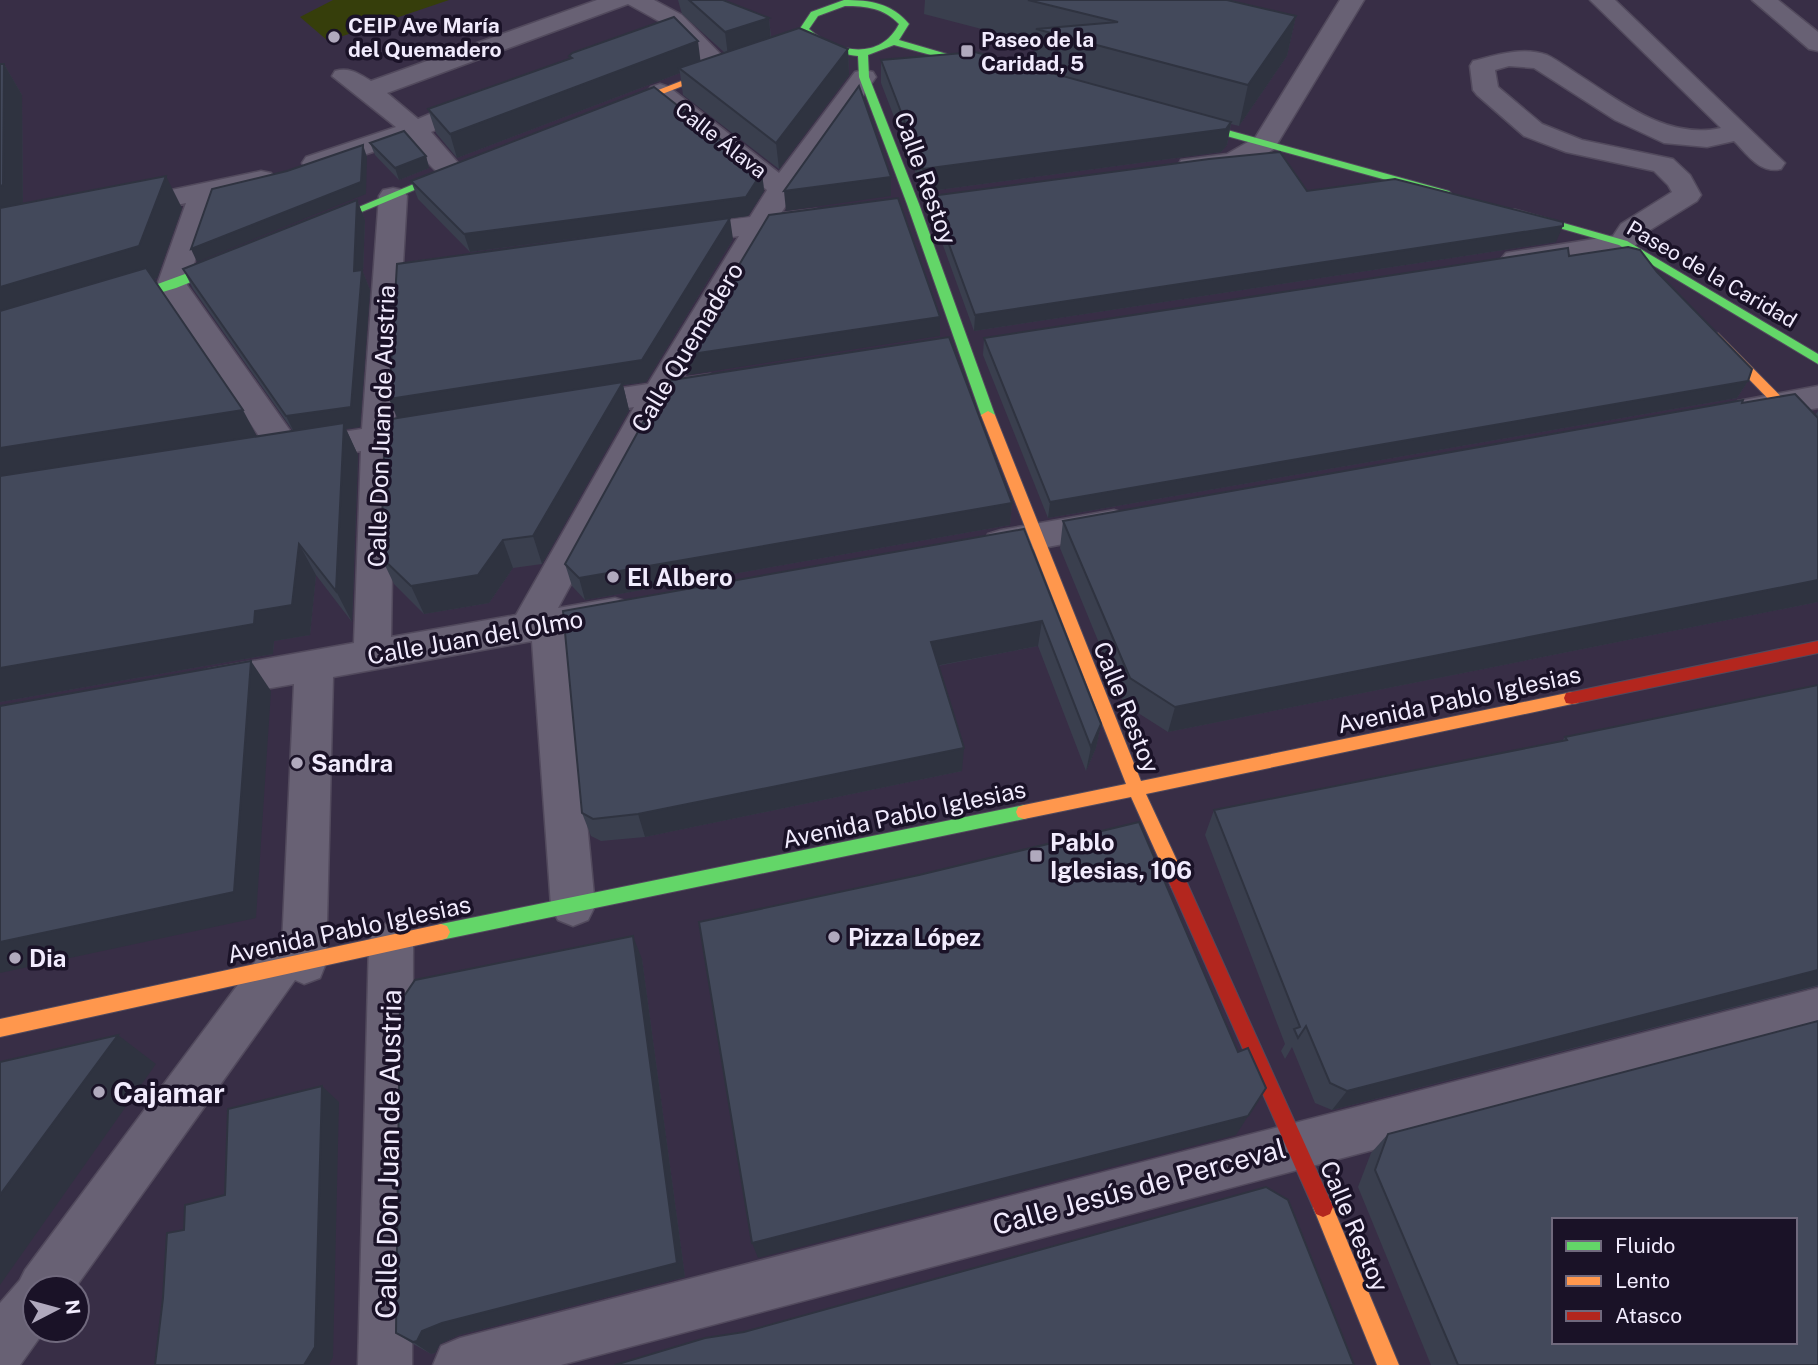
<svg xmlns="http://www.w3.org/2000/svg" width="1818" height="1365" font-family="'Public Sans',sans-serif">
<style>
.green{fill:#363e0b}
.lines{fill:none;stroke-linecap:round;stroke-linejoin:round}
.street-casing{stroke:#524a5d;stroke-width:3}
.fast-casing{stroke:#524a5d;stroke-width:2}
.slow-casing{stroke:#524a5d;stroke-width:2}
.jam-casing{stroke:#524a5d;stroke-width:2}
.street{fill:#686174;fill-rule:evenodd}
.fast{fill:#63d668;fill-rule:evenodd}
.slow{fill:#ff974d;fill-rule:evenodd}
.jam{fill:#b3261e;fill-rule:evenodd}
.wall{fill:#3a3f4e}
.shaded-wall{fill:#2f3340}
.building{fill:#43495b;stroke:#2f3340;stroke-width:2;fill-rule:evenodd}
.poi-dot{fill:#b0a9bd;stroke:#1a1227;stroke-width:2.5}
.labels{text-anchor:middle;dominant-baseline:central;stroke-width:7;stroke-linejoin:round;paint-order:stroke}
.far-poi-label{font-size:21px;font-weight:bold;fill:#f1ebfd;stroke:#1a1227;text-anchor:start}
.far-street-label{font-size:21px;fill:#f1ebfd;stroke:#1a1227}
.street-label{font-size:24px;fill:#f1ebfd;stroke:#1a1227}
.poi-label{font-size:24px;font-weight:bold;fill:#f1ebfd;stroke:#1a1227;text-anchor:start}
.near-poi-label{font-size:28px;font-weight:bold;fill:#f1ebfd;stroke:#1a1227;text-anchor:start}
.near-street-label{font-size:28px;fill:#f1ebfd;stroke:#1a1227}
</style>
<rect width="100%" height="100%" fill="#382e46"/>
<path class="green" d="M333,0H449L328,41L300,17Z"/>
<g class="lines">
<defs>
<g id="street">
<path d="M597,0H654L682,15L734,68L731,73L722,75L713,73L666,25L628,4L387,93L418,119L472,96L481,93L490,96L494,101L490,106L431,132L466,172L462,178C438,184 424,156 409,140L315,171L306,169L302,163L306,157L396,127L332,76L335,71C350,67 359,74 371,81Z"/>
<path d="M1340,0H1364L1274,149L1243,167L1191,174L1181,172L1178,166L1181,160L1227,154L1255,138Z"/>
<path d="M1590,0H1615L1785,163L1781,169C1760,174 1748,155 1734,141L1707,147L1664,143L1615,120L1534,68L1509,66L1495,70L1498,87L1542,124L1582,140L1673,159L1690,175L1701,195L1697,201L1642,235L1633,249L1516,268L1506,265L1501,259L1506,253L1613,236L1621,224L1672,192L1668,185L1654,171L1566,152L1524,136L1477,95L1473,90L1470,66L1473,61C1497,55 1523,46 1547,55C1558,60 1569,69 1579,75C1621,102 1668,140 1721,128Z"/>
<path d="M1752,0H1778L1818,32V51L1809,49Z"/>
<path d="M864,70L873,72L876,77L781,213L816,209L826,211L830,217L826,223L770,232L683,378L710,374L721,377L726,384L721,391L670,401L558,608L615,598L628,602L633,612L628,622L569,635L595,906L588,920L573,926L558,920L551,906L532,641L333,677L326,963L320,978L304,984L295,980L75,1288H35V1330H45L20,1365H0V1303L20,1280L25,1270L263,951L282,946L294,684L209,699L195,695L190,684L195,673L209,669L354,643L361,451L287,464L275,460L157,285L186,203L124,216L114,214L110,208L114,202L124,200L261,171L271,173L275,179L271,185L216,197L187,285L296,439L362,429L379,196L383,190L393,188L403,190L407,196L403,264L448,258L458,261L463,267L458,273L402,282L395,423L437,417L449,420L453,428L449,436L394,446L391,637L516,615L634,407L576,417L565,414L560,406L565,398L576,395L648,384L739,236L681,244L671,241L667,235L671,229L681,226L750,217L767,190L647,92L651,87L660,84L669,87L779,173L855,72Z"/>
<path d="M1818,386V408L1749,420L1738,417L1733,409L1738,401Z"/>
<path d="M1114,510L1126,514L1131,523L1126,532L1001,556L988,552L983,543L988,534L1001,530Z"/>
<path d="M391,922L407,928L413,942L412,1365H358L369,942L375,928Z"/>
<path d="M1818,988V1032L561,1365H433L441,1346L460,1338Z"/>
</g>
<g id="fast">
<path d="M844,0C870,0 892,3 909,24L899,40L995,68L990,71L894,45L868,55L869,77L919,204L995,415L993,418H983L981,415L907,204L859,77L858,56C835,53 815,47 799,30L811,12ZM845,6C866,6 884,8 899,24C880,61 837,53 809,29L818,16Z"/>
<path d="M1180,117L1449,191L1451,193L1441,195L1176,122L1175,120Z"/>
<path d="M457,166L467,168L316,231L312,232L306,229Z"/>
<path d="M1514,209L1627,241L1818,354V364L1619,245L1510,214L1508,212Z"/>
<path d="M237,255L241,256V262L176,288L109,308L103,304Z"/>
<path d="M1024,805L1030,807L1032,812L1030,817L1024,819L441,940L435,938L432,932L435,926L441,924Z"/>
</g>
<g id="slow">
<path d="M725,64L734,66L616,112L607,110Z"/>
<path d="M1714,332L1718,333L1818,434V447L1813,445L1710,339L1708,336Z"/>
<path d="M988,411L995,415L1141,781L1572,692L1578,693L1580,698L1578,703L1572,704L1146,794L1187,882L1184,888L1178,890L1172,888L1131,797L1024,819L1018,817L1016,812L1018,807L1024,805L1126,784L981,415Z"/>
<path d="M441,924L447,926L450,932L447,938L441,940L0,1037V1019Z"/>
<path d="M1323,1197L1330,1200L1399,1365H1377L1313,1207L1316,1200Z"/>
</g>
<g id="jam">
<path d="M1818,641V653L1572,704L1566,703L1564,698L1566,693L1572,692Z"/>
<path d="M1178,874L1184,876L1330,1200L1333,1207L1330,1214L1323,1217L1316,1214L1169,882L1172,876Z"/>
</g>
</defs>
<use href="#street" class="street-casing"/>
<use href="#fast" class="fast-casing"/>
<use href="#slow" class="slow-casing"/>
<use href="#jam" class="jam-casing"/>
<use href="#street" class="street"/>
<use href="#fast" class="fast"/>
<use href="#slow" class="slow"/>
<use href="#jam" class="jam"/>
</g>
<g class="wall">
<path d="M678,0H723L769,18L771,37L848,49L849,75L779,169L683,95L680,73L457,158L436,133L428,109L570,59L569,56L701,61L725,53L682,14Z"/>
<path d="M925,0H1227L1296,16L1287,56L1239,126L1231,124L1227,145L1221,152L923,192L881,83V60L1033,68L1035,43L924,14Z"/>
<path d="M4,64L22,95L23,204L182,208L157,278L154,279L257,437L293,431L193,289L183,269L357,200L365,220L363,272L370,290L360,427L346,429L358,455L352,622L316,575L310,635L274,641L273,654L0,702Z"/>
<path d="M370,143L426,156L429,168L399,180L375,155Z"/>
<path d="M762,172L764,191L748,216L470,252L418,199L411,181Z"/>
<path d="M1307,191L1556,242L974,331L931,212V196Z"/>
<path d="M733,239L646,382L623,385L629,410L542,564L513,568L489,603L424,614L394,584L381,557L397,418Z"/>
<path d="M1569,256L1657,272L1748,381L1737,398L1048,518L983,355L984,338Z"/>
<path d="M1742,403L1815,415L1818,411V602L1168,732L1124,704L1060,548L1063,521Z"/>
<path d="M1012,503L1010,525L585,600L572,586L565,564Z"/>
<path d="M1024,529L1101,724L1096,748L1086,771L1038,646L938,666L962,771L645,837L601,841L591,836L582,813Z"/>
<path d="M1818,685V986L1332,1110L1315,1103L1292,1047L1285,1059L1281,1051L1285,1044L1205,835L1214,810L1562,741L1565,737Z"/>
<path d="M642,959L685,1277L459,1335L440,1344L435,1353L431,1354L415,1345L396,1333Z"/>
<path d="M1388,1134L1818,1365H1431L1358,1187L1371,1153Z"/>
</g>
<g class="shaded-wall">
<path d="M1296,16L1287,56L1239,126L1248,85Z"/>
<path d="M769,18L771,42L728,56L725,32Z"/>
<path d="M698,41L701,65L679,68L680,73L457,158L450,134Z"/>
<path d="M848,49L849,75L779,169L776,143Z"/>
<path d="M4,64L22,95L23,217L0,222V186Z"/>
<path d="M1231,122L1227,145L1221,152L923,192V169Z"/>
<path d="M363,145L367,157L366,194L197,262L191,249Z"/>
<path d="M426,156L429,168L399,180L395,168Z"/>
<path d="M762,172L764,191L748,216L470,252L464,234Z"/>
<path d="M166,176L182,208L157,278L0,325V287Z"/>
<path d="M891,177V196L786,211L784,191Z"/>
<path d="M357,200L365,220L363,272L370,290L360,427L346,429L358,455L352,622L336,591L296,436L286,416L354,271Z"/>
<path d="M730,218L733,239L646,382L623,385L629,410L542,564L533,536L398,420L389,399Z"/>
<path d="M1563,226L1556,242L974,331L975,315Z"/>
<path d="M940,317V336L688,375L685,355Z"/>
<path d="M1748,381L1737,398L1048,518L1050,502Z"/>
<path d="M243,410L260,442L0,483V448Z"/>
<path d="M1012,503L1010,525L585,600L579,578Z"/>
<path d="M503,540L513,568L489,603L424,614L411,586Z"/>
<path d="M299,544L316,575L310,635L274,641L273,654L0,702V668L255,611Z"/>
<path d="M1818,580V602L1168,732L1175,707Z"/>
<path d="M1042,621L1038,646L930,667L931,642Z"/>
<path d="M251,661L271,691L256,918L0,973V942Z"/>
<path d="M1101,724L1096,748L1086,771L1091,747Z"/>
<path d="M964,748L962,771L645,837L638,814Z"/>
<path d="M633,936L642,959L685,1277L459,1335L440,1344L435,1353L431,1354L413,1342Z"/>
<path d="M1818,970V985L1332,1110L1347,1091Z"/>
<path d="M118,1035L156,1064L0,1285V1195Z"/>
<path d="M322,1086L339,1102L333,1357L329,1365H304Z"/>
<path d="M1266,1088L1236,1135L758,1258L752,1243Z"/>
</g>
<g class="building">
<path d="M689,0H723L769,18L725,32Z"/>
<path d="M1028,0H1227L1296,16L1248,85L1036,29L1118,22Z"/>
<path d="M674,17L698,41L450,134L428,109L572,58L569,56L572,53Z"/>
<path d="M799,28L848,49L776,143L679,68Z"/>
<path d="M975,52L1231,122L1226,129L923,169L881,60Z"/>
<path d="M0,64H4L3,185L0,186Z"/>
<path d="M859,86L891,177L784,191Z"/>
<path d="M654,87L762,172L746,197L464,234L411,181Z"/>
<path d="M404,131L426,156L395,168L370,143Z"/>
<path d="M363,145L361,182L191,249L212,189L287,171Z"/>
<path d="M1280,152L1307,191L1395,179L1563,222V226L975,315L931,196L1209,159Z"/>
<path d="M166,176L139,246L0,287V208Z"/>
<path d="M898,198L940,317L685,355L769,215Z"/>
<path d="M357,200L354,271L362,270L351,407L286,416L183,269Z"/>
<path d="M730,218L642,360L389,399L397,264Z"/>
<path d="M1628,247L1640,250L1657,272L1752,369L1748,381L1050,502L984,338L1568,248L1569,256Z"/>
<path d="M146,268L243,410L0,448V311Z"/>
<path d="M949,337L1012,503L579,578L565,564L666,381Z"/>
<path d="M623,382L533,536L503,540L478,575L411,586L381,557L385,420Z"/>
<path d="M1795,394L1818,418V580L1175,707L1130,678L1063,521L1743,400L1742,403Z"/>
<path d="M344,423L336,591L299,544L292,605L255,611L254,624L0,668V476Z"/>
<path d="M1024,529L1101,724L1091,747L1042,621L931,642L964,748L638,814L593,819L582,813L563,611Z"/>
<path d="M251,661L234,892L0,942V706Z"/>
<path d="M1818,685V970L1347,1091L1330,1083L1306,1026L1298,1038L1294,1029L1300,1027L1214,810L1567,740L1565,737Z"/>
<path d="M1139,822L1238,1052L1248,1048L1266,1088L1248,1116L752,1243L699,922L919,875Z"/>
<path d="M633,936L677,1263L442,1323L422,1331L417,1341L413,1342L396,1333L400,1002L415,980Z"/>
<path d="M1818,1021V1365H1458L1375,1170L1388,1134ZM1554,1220H1795V1342H1554Z"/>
<path d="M118,1035L0,1195V1062Z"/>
<path d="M322,1086L315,1347L304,1365H155L163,1298L167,1233L184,1230L185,1205L225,1195L228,1109Z"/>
<path d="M1266,1187L1288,1200L1354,1365H615L705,1338L744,1332Z"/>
</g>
<g class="poi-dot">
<circle cx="334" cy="37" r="7"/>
<rect x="960" y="44" width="14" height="14" rx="3.5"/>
<circle cx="613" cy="577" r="7"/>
<circle cx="297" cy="763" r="7"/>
<rect x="1029" y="849" width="14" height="14" rx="3.5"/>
<circle cx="834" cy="937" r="7"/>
<circle cx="15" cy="958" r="7"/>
<circle cx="99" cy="1092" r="7"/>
</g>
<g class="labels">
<g class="far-poi-label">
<text x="348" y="25">CEIP Ave María<tspan x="348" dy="24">del Quemadero</tspan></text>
<text x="981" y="39">Paseo de la<tspan x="981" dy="24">Caridad, 5</tspan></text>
</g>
<g class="far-street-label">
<text transform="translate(721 140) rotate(38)">Calle Álava</text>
<text transform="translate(1712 274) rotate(30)">Paseo de la Caridad</text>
</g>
<g class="street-label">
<text transform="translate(926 178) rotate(70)">Calle Restoy</text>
<text transform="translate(687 347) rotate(-59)">Calle Quemadero</text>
<text transform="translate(381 426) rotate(-88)">Calle Don Juan de Austria</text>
<text transform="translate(475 637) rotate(-10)">Calle Juan del Olmo</text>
<text transform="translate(1459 699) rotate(-12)">Avenida Pablo Iglesias</text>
<text transform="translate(1127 707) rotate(68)">Calle Restoy</text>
<text transform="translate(904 814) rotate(-12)">Avenida Pablo Iglesias</text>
<text transform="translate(349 929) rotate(-12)">Avenida Pablo Iglesias</text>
<text transform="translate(1355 1226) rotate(67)">Calle Restoy</text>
</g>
<g class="poi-label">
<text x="627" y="577">El Albero</text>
<text x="311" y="763">Sandra</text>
<text x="1050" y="842">Pablo<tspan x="1050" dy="28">Iglesias, 106</tspan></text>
<text x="848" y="937">Pizza López</text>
<text x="29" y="958">Dia</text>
</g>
<g class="near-poi-label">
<text x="113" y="1092">Cajamar</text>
</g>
<g class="near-street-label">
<text transform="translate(388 1154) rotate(-89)">Calle Don Juan de Austria</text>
<text transform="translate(1139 1186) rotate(-15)">Calle Jesús de Perceval</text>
</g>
</g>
<rect x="1552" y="1218" width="245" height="126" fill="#1a1227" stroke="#70697d" stroke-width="2"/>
<rect x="1566" y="1241" width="35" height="10" fill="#63d668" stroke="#70697d" stroke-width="2"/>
<text x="1615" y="1253" font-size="21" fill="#f1ebfd">Fluido</text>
<rect x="1566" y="1276" width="35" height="10" fill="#ff974d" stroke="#70697d" stroke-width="2"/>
<text x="1615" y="1288" font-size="21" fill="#f1ebfd">Lento</text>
<rect x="1566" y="1311" width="35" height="10" fill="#b3261e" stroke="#70697d" stroke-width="2"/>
<text x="1615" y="1323" font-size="21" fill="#f1ebfd">Atasco</text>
<g transform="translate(56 1309) rotate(84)"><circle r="33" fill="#1a1227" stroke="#70697d" stroke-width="2"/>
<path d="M0-5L12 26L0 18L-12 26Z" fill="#b0a9bd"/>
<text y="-10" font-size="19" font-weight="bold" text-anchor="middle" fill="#f1ebfd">N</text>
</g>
</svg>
